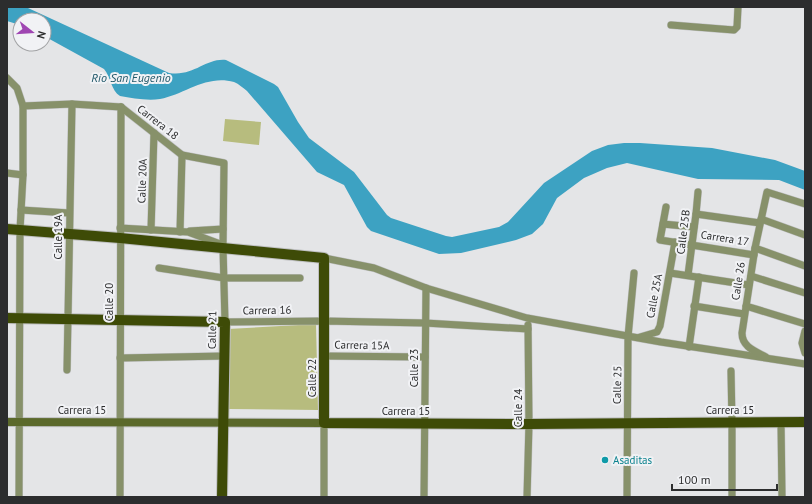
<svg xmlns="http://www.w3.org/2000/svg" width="812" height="504" font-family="'PT Sans',sans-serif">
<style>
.green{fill:#b7bc7e}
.water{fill:#3da2c2}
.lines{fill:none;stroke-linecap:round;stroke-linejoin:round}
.street-casing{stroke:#bfc0c2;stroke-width:8}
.secondary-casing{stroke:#bfc0c2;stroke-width:10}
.primary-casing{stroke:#bfc0c2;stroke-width:12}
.street{stroke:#87916a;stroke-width:7}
.secondary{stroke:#5b692b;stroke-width:8}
.primary{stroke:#3e4b07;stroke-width:10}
.culture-dot{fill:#0f9aa8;stroke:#f1f2f5;stroke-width:1.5}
.labels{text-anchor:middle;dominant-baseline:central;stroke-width:4;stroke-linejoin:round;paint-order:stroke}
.street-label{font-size:11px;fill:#2c2d2e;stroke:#f1f2f5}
.culture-label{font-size:11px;fill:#0d838f;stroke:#f1f2f5;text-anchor:start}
.water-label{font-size:12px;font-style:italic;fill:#22596a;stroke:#f1f2f5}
</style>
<rect width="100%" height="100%" fill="#e4e5e7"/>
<g class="green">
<path d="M225,119L261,122L259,145L223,141Z"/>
<path d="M316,324L318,410L229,409L228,329Z"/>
</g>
<path class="water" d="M7,7L28,8L169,73C194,77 205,58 226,60L274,84L278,87L298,122L309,138L354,172L387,215L391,218L446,236L452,237L499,227L508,222L544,183L592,151L608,145L624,143H640L712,148L775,160L805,171V190L779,180L698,179L627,163L607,168L584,178L557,198L543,224L532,234L516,240L461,253L439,254L371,231L367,227L344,185L317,172L247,91C243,88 239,84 234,82C207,74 185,94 160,99C147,101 132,98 120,96C111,91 111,77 104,69L44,36V20H20V25L7,21Z"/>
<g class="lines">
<defs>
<g id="street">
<path d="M671,25L734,30L737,27L738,7"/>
<path d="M7,78L17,88L23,106V175L20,230L19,497"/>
<path d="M23,106L72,104L121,107"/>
<path d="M121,107L182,155L224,163L223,247L225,322L324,321L425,323L528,329"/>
<path d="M7,173L23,175"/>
<path d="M666,207L660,240L754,255"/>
<path d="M21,210L69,213"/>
<path d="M696,214L760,223"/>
<path d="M761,219L805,235"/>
<path d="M663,224L694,227"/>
<path d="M120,228L188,232L223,245"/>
<path d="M151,230L154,133"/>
<path d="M190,231L223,229"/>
<path d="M180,232L182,155"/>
<path d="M755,248L805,266"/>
<path d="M324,258L374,268L426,288L527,318L661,342L805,364"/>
<path d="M159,268L224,278H300"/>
<path d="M670,273L749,285"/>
<path d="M688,275L696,214L698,192"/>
<path d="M751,276L805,293"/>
<path d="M694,306L744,314"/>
<path d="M746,306L805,324"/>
<path d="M805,331L802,343L805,353"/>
<path d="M640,337L657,332L660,326L675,242"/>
<path d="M689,347L699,277"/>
<path d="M324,356L425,357"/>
<path d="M766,357C755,351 742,347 742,333L755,248L767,192L805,204"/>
<path d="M120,358L224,356"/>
<path d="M67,370L72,104"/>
<path d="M731,371L732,422V497"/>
<path d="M781,422L782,497"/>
<path d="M324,423V497"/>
<path d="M120,497L121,107"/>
<path d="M424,497L426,288"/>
<path d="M527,497L529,424L528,325"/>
<path d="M627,497L628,337L634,273"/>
</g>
<path id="secondary" d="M7,422L324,423"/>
<g id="primary">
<path d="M7,229L120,238L324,258V423L529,424L805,422"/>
<path d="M7,318L225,322L222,497"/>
</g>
</defs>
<use href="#street" class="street-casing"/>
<use href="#secondary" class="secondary-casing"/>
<use href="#primary" class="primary-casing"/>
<use href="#street" class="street"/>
<use href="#secondary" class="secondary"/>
<use href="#primary" class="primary"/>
</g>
<circle class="culture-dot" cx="605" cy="460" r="4"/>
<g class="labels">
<g class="street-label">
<text transform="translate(158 122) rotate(38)">Carrera 18</text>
<text transform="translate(142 181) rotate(-88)">Calle 20A</text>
<text transform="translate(683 232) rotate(-83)">Calle 25B</text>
<text transform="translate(58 237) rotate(-90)">Calle 19A</text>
<text transform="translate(725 238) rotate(9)">Carrera 17</text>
<text transform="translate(738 281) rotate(-81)">Calle 26</text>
<text transform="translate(654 296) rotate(-79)">Calle 25A</text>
<text transform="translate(109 302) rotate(-90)">Calle 20</text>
<text transform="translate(267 310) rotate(-1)">Carrera 16</text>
<text transform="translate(212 330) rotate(-89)">Calle 21</text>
<text transform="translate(362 345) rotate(1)">Carrera 15A</text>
<text transform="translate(414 368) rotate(-90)">Calle 23</text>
<text transform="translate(312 378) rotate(-90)">Calle 22</text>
<text transform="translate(617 385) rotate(-89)">Calle 25</text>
<text transform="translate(518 408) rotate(-90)">Calle 24</text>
<text x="82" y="410">Carrera 15</text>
<text x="730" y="410">Carrera 15</text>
<text x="406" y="411">Carrera 15</text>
</g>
<g class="culture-label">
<text x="613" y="460">Asaditas</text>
</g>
<g class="water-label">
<text x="131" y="77">Río San Eugenio</text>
</g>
</g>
<rect width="812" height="504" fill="none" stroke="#2c2d2e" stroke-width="16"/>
<g transform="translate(32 32) rotate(107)"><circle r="19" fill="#f1f2f5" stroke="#a2a3a5"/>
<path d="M0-3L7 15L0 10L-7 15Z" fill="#9f46b2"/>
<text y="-6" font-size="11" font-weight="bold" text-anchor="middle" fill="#2c2d2e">N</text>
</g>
<path d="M672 484v6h105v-6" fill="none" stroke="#2c2d2e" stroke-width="2"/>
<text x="678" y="484" font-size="12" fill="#2c2d2e" stroke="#f1f2f5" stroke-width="3" paint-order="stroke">100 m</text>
</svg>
